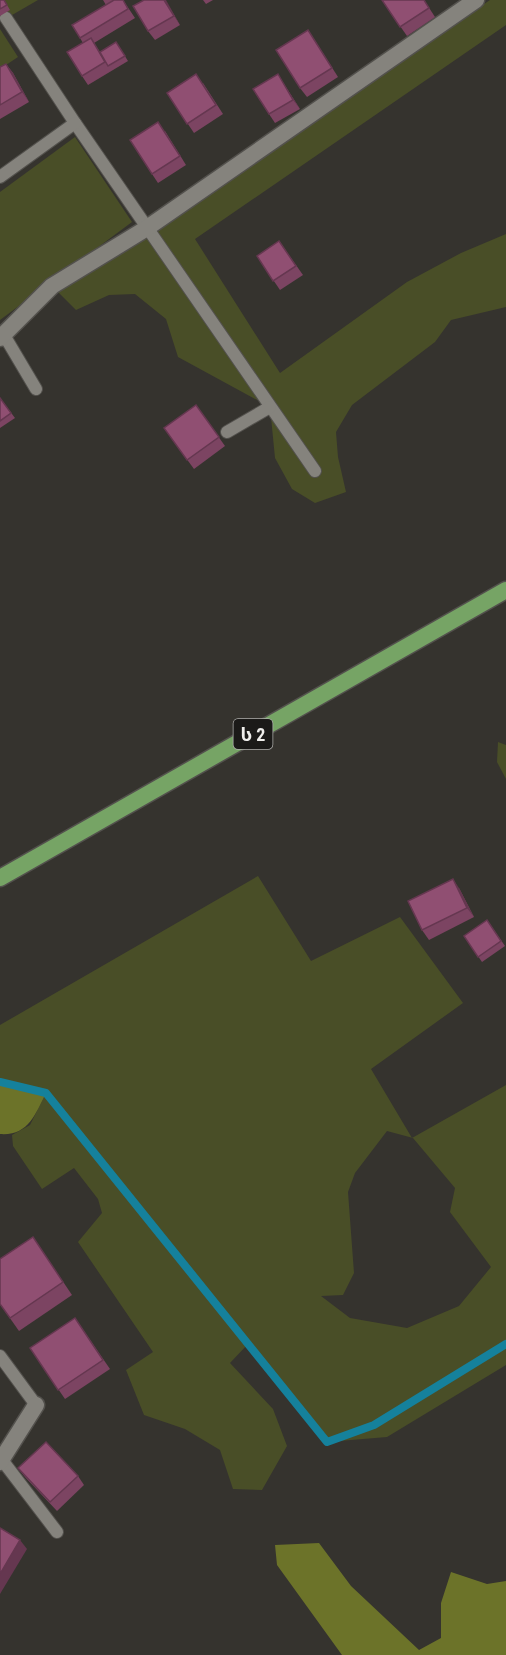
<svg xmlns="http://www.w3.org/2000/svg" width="506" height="1655" font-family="'Roboto Condensed','Noto Sans Georgian',sans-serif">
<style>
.green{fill:#494e27;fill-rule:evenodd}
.forest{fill:#6c7329}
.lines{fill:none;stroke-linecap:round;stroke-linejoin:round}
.stream{stroke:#15819c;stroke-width:8}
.service-casing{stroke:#53514d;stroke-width:14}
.minor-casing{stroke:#53514d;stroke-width:19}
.trunk-casing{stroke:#53514d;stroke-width:19}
.service{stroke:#85837d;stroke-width:12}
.minor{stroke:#85837d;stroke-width:16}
.trunk{stroke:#76a465;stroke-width:16}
.wall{fill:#7c4462}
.shaded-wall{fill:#653750}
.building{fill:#904f72;stroke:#653750;stroke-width:1.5}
.labels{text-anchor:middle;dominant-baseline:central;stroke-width:4.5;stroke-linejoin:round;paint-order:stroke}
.shield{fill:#1b1a18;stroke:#afaeac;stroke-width:1.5}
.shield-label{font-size:18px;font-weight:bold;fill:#efeeeb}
</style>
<rect width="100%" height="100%" fill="#35332e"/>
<g class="green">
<path d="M0,0H38L0,22Z"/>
<path d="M490,0H506V25L195,239L280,373L407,282L461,253L506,234V307L451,320L435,342L352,405L336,432L338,457L346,492L315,503L292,489L275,458L270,407L178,357L166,319L135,294L109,295L76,310L58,292Z"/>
<path d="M0,29L18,57L0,69Z"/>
<path d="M75,137L132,222L0,320V192Z"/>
<path d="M498,742L506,745V779L497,762Z"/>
<path d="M258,876L311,961L400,917L463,1003L371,1069L412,1138L506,1085V1365L387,1437L327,1442L248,1344L230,1363L273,1409L287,1446L262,1490L233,1489L220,1450L185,1429L144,1415L126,1370L153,1352L78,1242L102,1213L98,1199L74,1168L42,1189L13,1146L12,1135L30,1125L46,1093L0,1082V1025ZM387,1131L413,1138L455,1188L450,1212L491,1267L459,1306L407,1328L350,1318L321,1296L343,1295L354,1273L348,1192L355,1173Z"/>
</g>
<g class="forest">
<path d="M0,1082L46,1093C35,1115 28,1136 0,1134Z"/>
<path d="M319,1543L351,1586L419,1650L441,1638V1603L451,1572L487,1584L506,1581V1655H342L277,1565L275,1545Z"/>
</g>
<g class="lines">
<path class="stream" d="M0,1082L46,1093L327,1442L374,1425L506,1344"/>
<defs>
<g id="service">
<path d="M6,18L75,123L315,471"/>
<path d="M0,177L75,123"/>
<path d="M4,335L36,389"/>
<path d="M227,432L270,407"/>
<path d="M0,1356L36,1405"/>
<path d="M2,1460L57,1532"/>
</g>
<g id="minor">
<path d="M0,338L52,286L147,228L476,0"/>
<path d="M0,1462L36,1405"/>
</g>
<path id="trunk" d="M0,878L506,590"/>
</defs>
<use href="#service" class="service-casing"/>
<use href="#minor" class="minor-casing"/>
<use href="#trunk" class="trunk-casing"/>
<use href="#service" class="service"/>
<use href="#minor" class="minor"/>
<use href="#trunk" class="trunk"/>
</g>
<g class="wall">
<path d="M0,0H4L10,10L0,16Z"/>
<path d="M103,0H123L135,18L94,43L100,52L116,42L128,61L88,85L82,76L83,43L80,38L106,5Z"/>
<path d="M144,0H165L180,25L155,40L148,31Z"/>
<path d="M203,0H213L206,4Z"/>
<path d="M382,0H424L435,17L407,36Z"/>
<path d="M314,39L338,77L307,97L300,88Z"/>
<path d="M6,64L13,73L29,102L0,119V67Z"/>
<path d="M203,83L223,114L194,133L167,93Z"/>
<path d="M284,84L300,109L275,123L269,114Z"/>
<path d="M165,131L186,165L158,183L152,174Z"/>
<path d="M279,241L303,275L280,290L257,256Z"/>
<path d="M0,398L15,418L0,428Z"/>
<path d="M196,405L225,446L194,469L164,428Z"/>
<path d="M459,888L474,917L429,940L422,930Z"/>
<path d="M487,920L505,946L482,962L464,936Z"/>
<path d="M33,1237L72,1295L19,1331L0,1304Z"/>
<path d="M75,1318L110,1369L65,1399L30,1348Z"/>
<path d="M18,1468L78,1476L84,1485L57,1511L25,1477Z"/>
</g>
<g class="shaded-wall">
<path d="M164,0H166L180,25L174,16Z"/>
<path d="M6,64L13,73L29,102L22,92Z"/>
<path d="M278,74L284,84L300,109L293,100Z"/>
<path d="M453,879L459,888L474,917L467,908Z"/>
<path d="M20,1540L27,1549L0,1594V1574Z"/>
</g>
<g class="building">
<path d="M0,0H4L7,5L0,9Z"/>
<path d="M114,0H123L128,9L80,38L72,25Z"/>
<path d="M144,0H164L174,16L148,31L133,6Z"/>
<path d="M382,0H424L429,8L400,27Z"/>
<path d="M308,30L332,68L300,88L276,50Z"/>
<path d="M91,38L105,62L82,76L67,52Z"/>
<path d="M116,42L125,56L108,66L100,52Z"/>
<path d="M6,64L22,92L0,105V67Z"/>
<path d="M196,74L216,105L187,124L167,93Z"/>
<path d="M278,74L293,100L269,114L253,89Z"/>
<path d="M158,122L180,156L152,174L130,140Z"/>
<path d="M279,241L296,266L273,281L257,256Z"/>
<path d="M0,398L11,413L0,421Z"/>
<path d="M196,405L219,437L187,460L164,428Z"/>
<path d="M453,879L467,908L422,930L408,901Z"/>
<path d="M487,920L501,941L478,957L464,936Z"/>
<path d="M33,1237L63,1282L10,1318L0,1304V1259Z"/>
<path d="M75,1318L103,1360L58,1390L30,1348Z"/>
<path d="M46,1442L78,1476L50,1502L18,1468Z"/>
<path d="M0,1528L20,1540L0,1574Z"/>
</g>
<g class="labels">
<rect class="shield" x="233.5" y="719" width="39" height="30" rx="4.5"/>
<g class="shield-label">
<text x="253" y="734">ს 2</text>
</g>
</g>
</svg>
